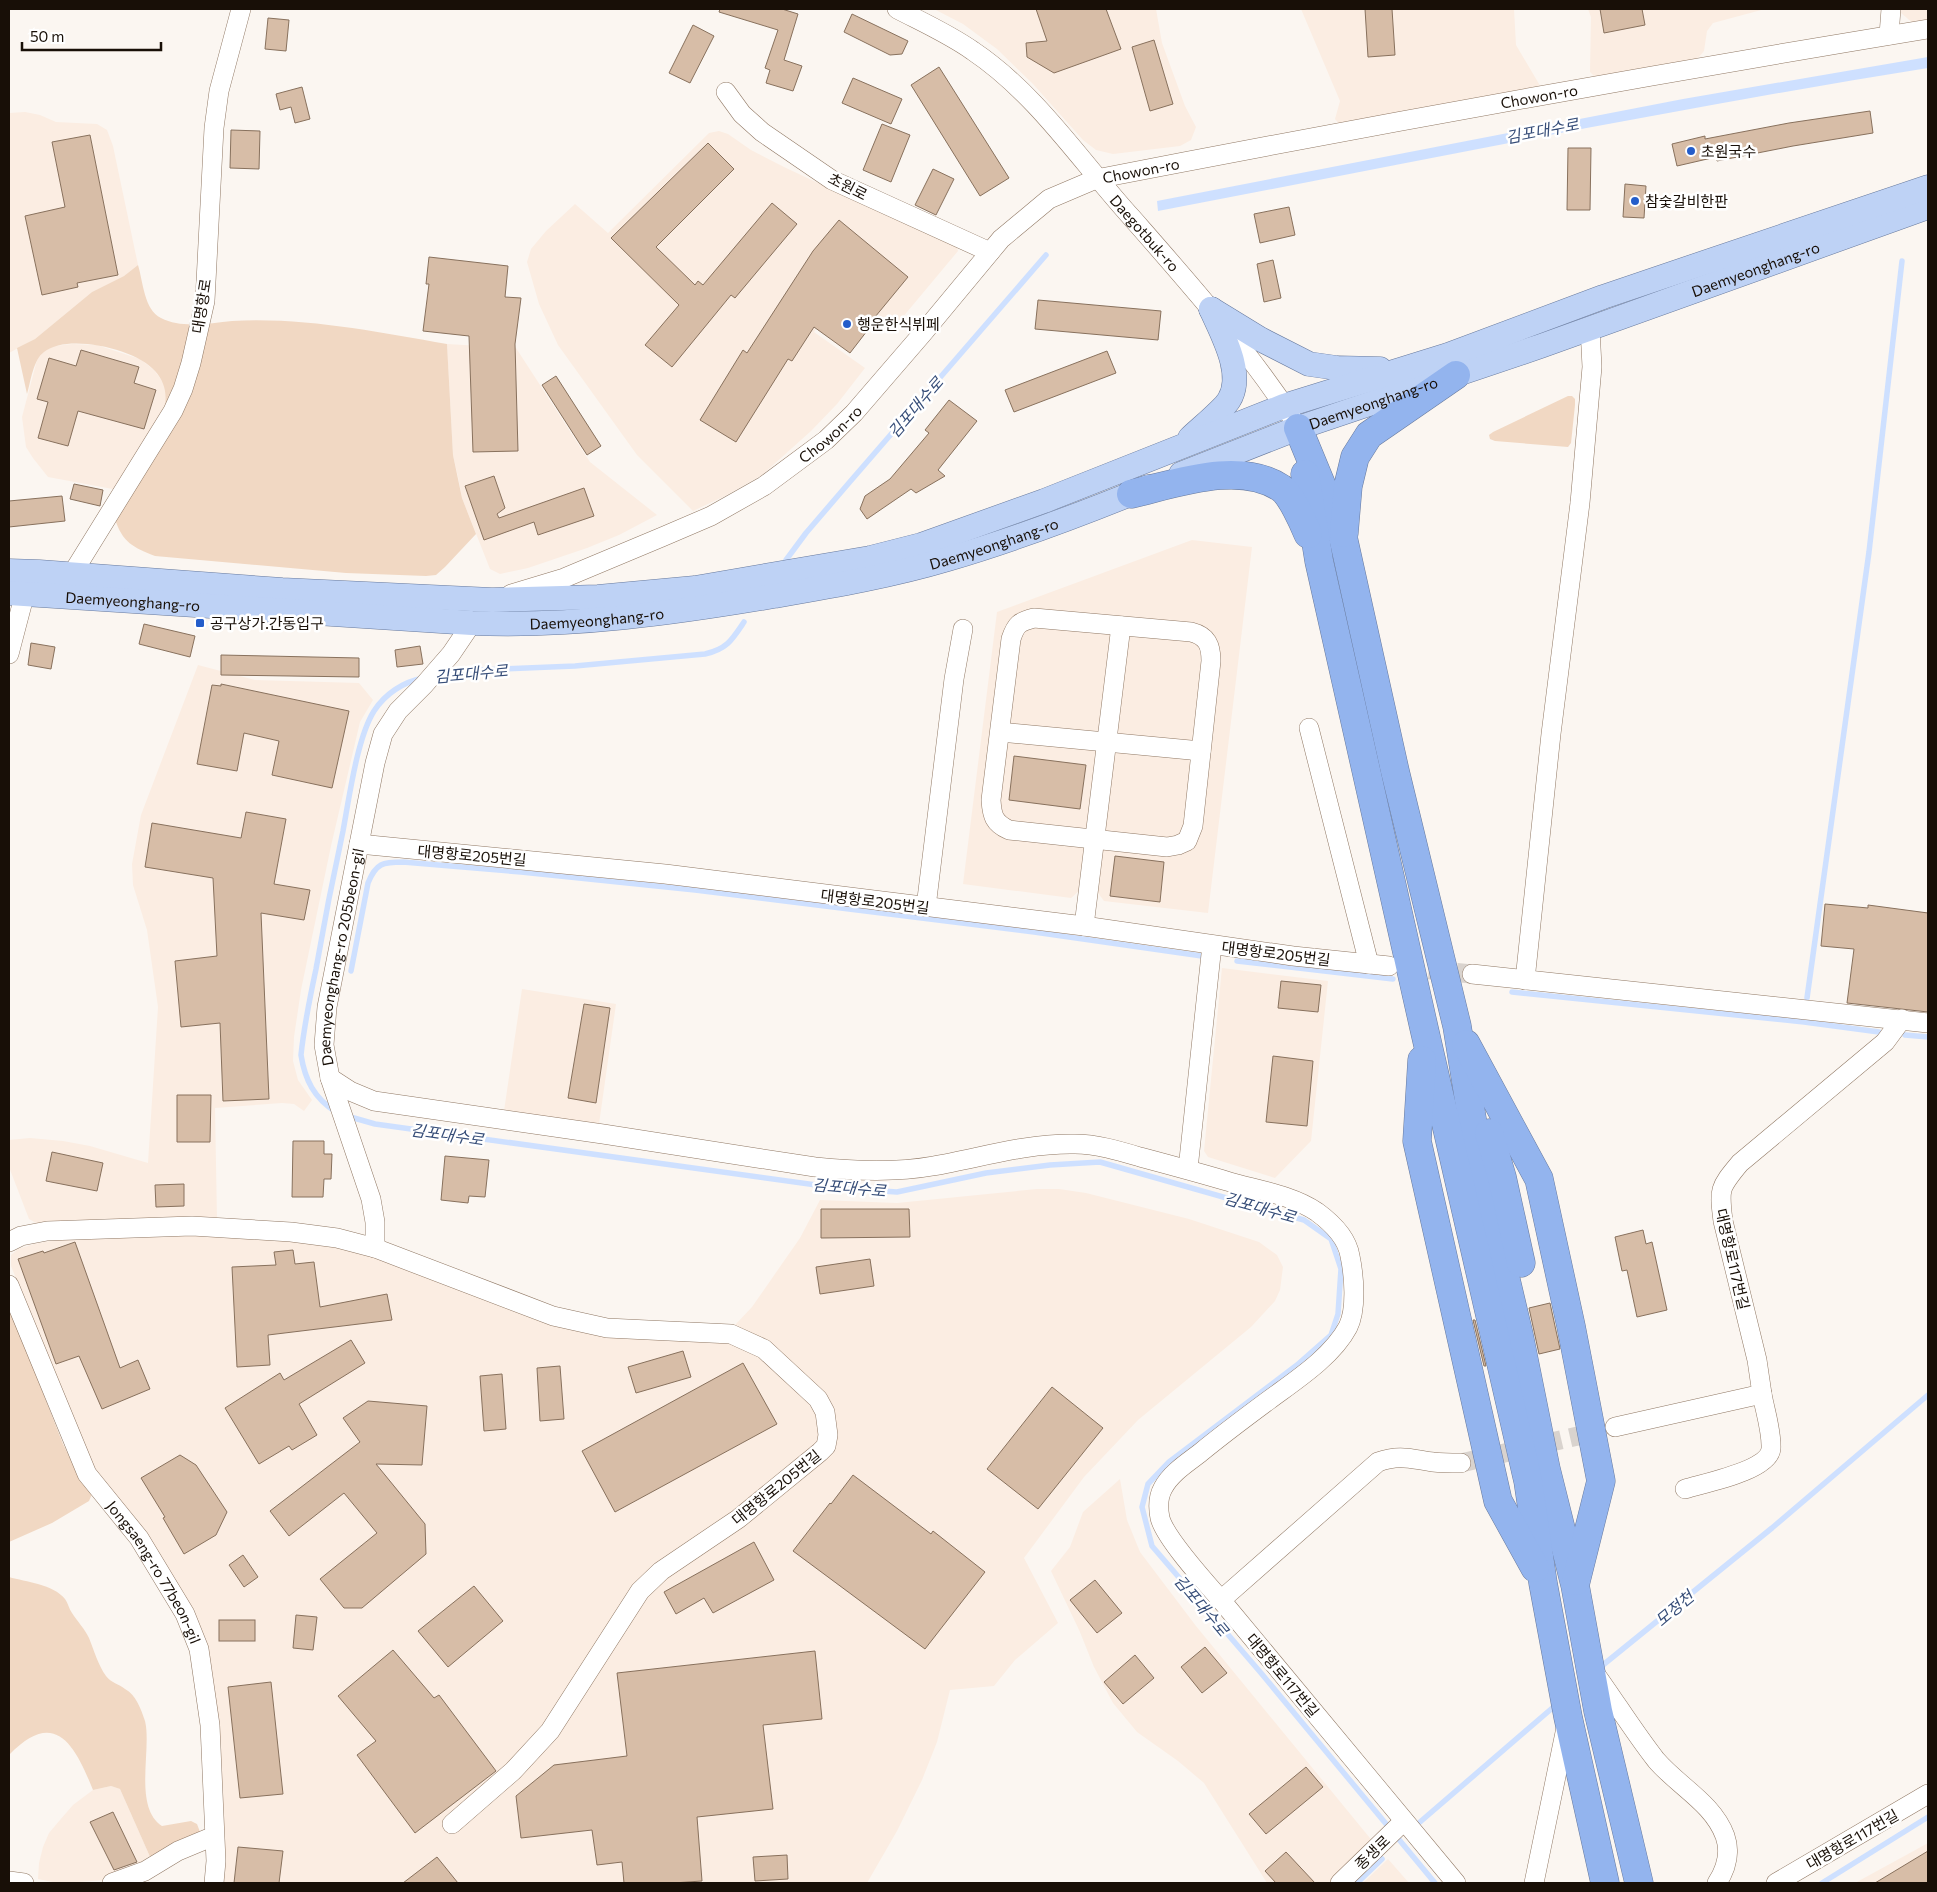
<svg xmlns="http://www.w3.org/2000/svg" width="1937" height="1892" font-family="Commissioner,'Noto Sans KR',sans-serif">
<style>
.built{fill:#fbede2}
.green{fill:#f1d8c3}
.water{fill:#cee0ff}
.lines{fill:none;stroke-linecap:round;stroke-linejoin:round}
.stream{stroke:#cee0ff;stroke-width:5.5}
.building{fill:#d7bda7;stroke:#88715d}
.minor-tunnel{stroke:#d9d3ce;stroke-width:19;stroke-dasharray:19 9;stroke-linecap:butt}
.minor-casing{stroke:#907864;stroke-width:20}
.major-casing{stroke:#687a9d;stroke-width:25}
.highway-casing{stroke:#687a9d;stroke-width:29}
.minor{stroke:#fff;stroke-width:19}
.major{stroke:#bed2f5;stroke-width:24}
.highway{stroke:#93b4ee;stroke-width:28}
.poi-dot{fill:#245dca;stroke:#fff;stroke-width:2}
.labels{text-anchor:middle;dominant-baseline:central;stroke-width:5;stroke-linejoin:round;paint-order:stroke}
.street-label{font-size:15px;fill:#180f07;stroke:#fff}
.poi-label{font-size:15px;fill:#180f07;stroke:#fff;text-anchor:start}
.water-label{font-size:16px;font-style:italic;fill:#364d78;stroke:#fff}
</style>
<rect width="100%" height="100%" fill="#fbf6f1"/>
<g class="built">
<path d="M934,9H1156L1162,43L1185,106L1196,127L1191,140L1180,146L1113,154L1096,150L1083,140L1033,84L997,49L963,24Z"/>
<path d="M1301,9H1514L1516,45L1542,89L1340,125L1335,119L1340,101Z"/>
<path d="M1588,9H1765L1713,23L1707,31L1704,51L1697,59L1600,77L1594,76L1590,72L1591,17Z"/>
<path d="M1900,9H1928V22L1914,24L1901,13Z"/>
<path d="M25,112L40,115L56,122L97,124L107,130L113,146L138,265L124,276L92,292L35,339L9,353V113Z"/>
<path d="M719,131L728,134L751,150L784,167L852,199L956,243L958,251L897,324L887,322L843,288L814,332L865,368L837,404L811,431L762,475L725,496L693,511L637,455L558,345L539,304L527,262L531,249L546,231L575,204L608,233L709,133Z"/>
<path d="M72,344L97,345L140,359L154,370L163,382L167,394L165,406L149,441L118,490L48,477L33,458L26,447L22,417L37,360L43,352L54,346Z"/>
<path d="M447,344L516,348L590,462L657,515L619,535L587,548L528,568L500,574L490,569L462,498L458,477L453,455Z"/>
<path d="M1192,540L1252,547L1208,913L1104,901L1098,893L1079,891L1071,898L963,884L997,612Z"/>
<path d="M198,665L255,680L359,683L373,700L360,722L331,846L301,990L294,1037L293,1061L298,1080L312,1100L304,1111L294,1104L282,1103L215,1108L217,1220L36,1223L29,1219L9,1167V1140L30,1138L63,1141L90,1146L148,1163L158,1007L147,930L133,885L132,864L141,815Z"/>
<path d="M1222,968L1328,981L1311,1141L1275,1178L1208,1157L1204,1151Z"/>
<path d="M522,989L616,1004L599,1124L504,1111Z"/>
<path d="M1037,1189H1059L1086,1193L1189,1219L1259,1242L1277,1255L1283,1267L1280,1290L1275,1301L1251,1327L1138,1420L1084,1477L1024,1558L1058,1623L1015,1660L994,1686L950,1690L937,1742L922,1780L897,1831L867,1883H224L223,1803L214,1697L207,1655L94,1470L80,1439L11,1266V1255L18,1249L34,1244L71,1237L195,1233L319,1242L362,1252L544,1321L717,1339L735,1325L752,1307L800,1238L820,1200L897,1203Z"/>
<path d="M1120,1479L1127,1520L1140,1552L1196,1626L1374,1843L1333,1883H1267L1204,1783L1178,1761L1137,1732L1113,1703L1094,1667L1080,1632L1051,1571L1070,1547L1083,1512Z"/>
<path d="M111,1786L120,1789L151,1859L105,1880L79,1882H53L38,1879L39,1863L43,1847L49,1833L60,1820L73,1805L93,1790Z"/>
<path d="M1928,1843V1883H1855L1919,1848Z"/>
<path d="M1388,1859L1409,1883H1363Z"/>
</g>
<g class="green">
<path d="M138,265C143,281 144,310 161,318C182,329 210,323 232,321C305,317 376,332 447,344L453,455L462,498L476,534L445,567L436,575L426,576L346,573L155,556C134,548 122,542 115,519L165,406C167,392 164,381 155,371C136,349 68,333 44,352C33,360 31,381 27,394L17,348L35,339L92,292L124,276Z"/>
<path d="M1568,396H1572L1575,399V405L1571,443L1568,447L1495,441L1490,439L1489,435L1493,432Z"/>
<path d="M9,1306L63,1444L74,1466L92,1494L89,1501L52,1523L9,1542Z"/>
<path d="M9,1577C26,1582 53,1584 65,1599C68,1603 69,1609 72,1613C77,1621 85,1629 89,1638C94,1650 98,1665 106,1676C111,1683 119,1684 125,1689C136,1695 141,1709 145,1721C152,1749 133,1807 162,1826L191,1821L197,1824L200,1832L151,1859L120,1789L111,1786L93,1790C75,1745 55,1707 9,1755Z"/>
</g>
<path class="water" d="M1928,57V68C1670,109 1415,162 1158,211L1157,201L1683,99Z"/>
<g class="lines">
<g class="stream">
<path d="M786,560L806,533L848,484L1046,255"/>
<path d="M442,674L480,670L575,666L705,654C727,649 732,640 744,622"/>
<path d="M1237,961L1393,979"/>
<path d="M351,971L368,883C376,863 383,862 403,862L521,872L695,890L1034,932L1202,956"/>
<path d="M1512,992L1804,1022L1879,1032"/>
<path d="M1807,998L1869,552L1902,261"/>
<path d="M1905,1035L1928,1037"/>
<path d="M336,1112C314,1098 305,1080 301,1055C304,1026 310,997 316,969C324,923 333,877 343,831C349,799 357,738 374,711C385,694 403,682 423,678"/>
<path d="M347,1116L375,1124L838,1188L897,1192L986,1173L1050,1165L1100,1162L1304,1220L1331,1239L1341,1269L1338,1314L1331,1335L1297,1365L1169,1462L1148,1484L1142,1507L1152,1546L1261,1673L1435,1883"/>
<path d="M1598,1669L1772,1528L1928,1395"/>
<path d="M1420,1822L1557,1704"/>
<path d="M1357,1883L1382,1859"/>
<path d="M1822,1883L1928,1817"/>
</g>
</g>
<g class="building">
<path d="M720,9H782L798,14L784,60L802,66L793,91L766,83L770,70L765,68L778,30L719,12Z"/>
<path d="M1036,9H1106L1121,49L1054,73L1027,57L1026,43L1047,41Z"/>
<path d="M1365,9H1392L1395,55L1368,57Z"/>
<path d="M1600,9H1642L1645,25L1604,33Z"/>
<path d="M852,14L908,41L902,54L890,55L844,32Z"/>
<path d="M268,18L289,20L286,51L265,49Z"/>
<path d="M693,25L714,36L690,83L669,73Z"/>
<path d="M1154,40L1173,104L1150,111L1132,47Z"/>
<path d="M939,67L1009,178L980,196L911,85Z"/>
<path d="M853,78L902,99L891,124L842,103Z"/>
<path d="M302,87L310,119L295,123L291,107L280,110L276,94Z"/>
<path d="M1870,111L1873,133L1793,146L1717,161L1716,157L1677,166L1672,144L1705,136V139L1789,123Z"/>
<path d="M882,124L910,135L891,182L863,170Z"/>
<path d="M231,130L260,131L259,169L230,168Z"/>
<path d="M90,135L118,275L77,283L78,287L42,295L25,216L65,207L52,142Z"/>
<path d="M708,143L734,169L656,247L695,285L698,281L703,285L772,203L797,224L735,298L731,295L672,367L645,345L679,305L611,238Z"/>
<path d="M1568,148H1591L1590,210H1567Z"/>
<path d="M933,169L954,179L936,215L915,205Z"/>
<path d="M1625,184L1646,186L1644,218L1623,217Z"/>
<path d="M1289,207L1295,235L1260,243L1254,214Z"/>
<path d="M839,220L908,277L875,317L877,318L850,353L814,327L792,361L788,359L736,442L700,420L743,350L747,353L813,251Z"/>
<path d="M429,257L508,266L505,297L521,298L515,344L518,451L473,452L469,336L423,331L429,284H426Z"/>
<path d="M1273,260L1281,298L1264,302L1257,264Z"/>
<path d="M1038,300L1161,311L1158,340L1035,329Z"/>
<path d="M81,350L139,367L134,383L156,390L144,429L78,411L68,446L38,438L48,402L37,399L49,358L76,366Z"/>
<path d="M1107,351L1116,373L1014,412L1005,390Z"/>
<path d="M556,376L601,446L587,455L542,385Z"/>
<path d="M949,400L977,421L938,470L945,476L916,493L911,489L867,519L860,509L865,496L890,479L929,433L925,430Z"/>
<path d="M494,476L505,508L497,514L499,518L584,488L594,516L538,535L534,522L484,540L465,486Z"/>
<path d="M74,484L103,490L100,506L70,499Z"/>
<path d="M62,496L65,521L9,527V501Z"/>
<path d="M144,624L195,636L190,657L139,644Z"/>
<path d="M31,643L55,647L51,669L28,665Z"/>
<path d="M420,646L423,664L397,667L395,650Z"/>
<path d="M221,655L359,658V677L221,675Z"/>
<path d="M221,684L349,711L332,788L272,775L279,741L244,733L237,771L197,764L212,685L221,686Z"/>
<path d="M1014,756L1086,765L1080,809L1009,800Z"/>
<path d="M246,812L286,819L274,884L310,890L304,920L261,913L269,1099L223,1101L220,1023L181,1027L175,961L217,956L213,878L145,867L152,823L241,838Z"/>
<path d="M1115,856L1164,862L1160,902L1110,896Z"/>
<path d="M1825,904L1868,908V905L1928,913V1012L1847,1003L1854,949L1821,946Z"/>
<path d="M1281,981L1321,985L1318,1012L1278,1008Z"/>
<path d="M584,1004L610,1008L596,1103L568,1098Z"/>
<path d="M1273,1056L1313,1061L1307,1126L1266,1122Z"/>
<path d="M177,1095H211L210,1142H177Z"/>
<path d="M293,1141H324V1154H332L331,1179H324L323,1197H292Z"/>
<path d="M52,1152L103,1163L97,1191L46,1181Z"/>
<path d="M445,1156L489,1160L485,1197L469,1196L468,1203L441,1200Z"/>
<path d="M184,1184V1206L156,1207L155,1185Z"/>
<path d="M821,1209H909L910,1237L821,1238Z"/>
<path d="M1643,1230L1646,1244L1652,1242L1667,1310L1637,1317L1627,1270L1622,1271L1615,1237Z"/>
<path d="M75,1242L120,1368L138,1360L150,1389L102,1409L79,1356L56,1364L18,1259L43,1251L44,1253Z"/>
<path d="M293,1250L295,1264L314,1262L320,1307L387,1294L392,1320L268,1335L270,1365L237,1367L232,1267L276,1265L274,1252Z"/>
<path d="M870,1259L874,1286L820,1294L816,1267Z"/>
<path d="M1550,1303L1560,1349L1539,1354L1529,1308Z"/>
<path d="M1473,1320H1475L1486,1366H1484Z"/>
<path d="M351,1340L365,1363L299,1404L317,1435L292,1450L289,1446L259,1464L225,1408L280,1373L284,1380Z"/>
<path d="M683,1351L691,1377L636,1393L628,1367Z"/>
<path d="M743,1363L777,1424L615,1512L582,1451Z"/>
<path d="M560,1366L564,1419L540,1421L537,1368Z"/>
<path d="M502,1374L506,1429L484,1431L480,1376Z"/>
<path d="M1052,1387L1103,1428L1038,1509L987,1469Z"/>
<path d="M368,1401L427,1406L422,1465L376,1464L425,1524L426,1554L362,1608H344L320,1579L377,1533L344,1493L289,1536L270,1511L360,1442L343,1418Z"/>
<path d="M180,1455L196,1465L227,1512L216,1535L184,1554L163,1518L165,1517L141,1478Z"/>
<path d="M853,1475L931,1534L933,1531L985,1572L925,1649L793,1551L830,1503L831,1504Z"/>
<path d="M754,1542L774,1580L713,1613L704,1598L676,1614L664,1592Z"/>
<path d="M243,1555L258,1577L244,1587L229,1565Z"/>
<path d="M1095,1580L1122,1613L1097,1633L1070,1600Z"/>
<path d="M474,1586L503,1621L448,1667L418,1631Z"/>
<path d="M296,1615L317,1617L313,1650L293,1648Z"/>
<rect x="219" y="1620" width="36" height="21"/>
<path d="M1205,1647L1227,1673L1202,1693L1181,1667Z"/>
<path d="M393,1650L434,1698L439,1695L496,1771L415,1833L357,1755L376,1741L338,1696Z"/>
<path d="M815,1651L822,1719L763,1725L773,1809L697,1817L702,1881L673,1883H624L622,1862L597,1865L592,1830L521,1838L516,1796L554,1765L627,1756L617,1673Z"/>
<path d="M1135,1655L1154,1678L1123,1704L1104,1682Z"/>
<path d="M271,1682L283,1794L240,1798L228,1687Z"/>
<path d="M1306,1767L1323,1787L1266,1834L1249,1814Z"/>
<path d="M113,1812L137,1862L114,1870L90,1822Z"/>
<path d="M238,1847L283,1851L279,1883H234Z"/>
<path d="M1928,1851V1883H1875Z"/>
<path d="M1286,1852L1315,1883H1276L1265,1871Z"/>
<path d="M787,1855L788,1879L755,1881L753,1857Z"/>
<path d="M437,1857L458,1883H403Z"/>
</g>
<g class="lines">
<g class="minor-tunnel">
<path d="M1401,967L1472,974"/>
<path d="M1461,1463L1604,1430"/>
</g>
<defs>
<g id="minor">
<path id="s1" d="M897,9C922,22 949,34 973,51C1037,94 1081,162 1132,218C1188,282 1244,345 1291,416"/>
<path d="M1889,35L1891,9"/>
<path d="M726,92L742,114L762,132L832,180L990,252"/>
<path d="M72,574L173,411L183,389L191,363L205,301L214,128L219,91L241,9"/>
<path id="s2" d="M511,594L564,578L662,537L711,516L764,486L826,440L854,413L923,333L1001,239L1049,199L1096,179C1373,125 1650,75 1928,29"/>
<path d="M1034,618L1191,632C1207,636 1211,645 1211,661L1193,826L1187,841L1178,845L1167,847L1009,830C994,823 992,816 991,800L1011,639C1016,624 1019,622 1034,618Z"/>
<path d="M9,654L25,593"/>
<path d="M1309,728L1369,964"/>
<path d="M1000,732L1201,751"/>
<path d="M359,844L665,874L1084,926L1293,956L1389,966"/>
<path d="M926,907L954,679L963,629"/>
<path d="M1084,926L1121,626"/>
<path d="M1472,974L1928,1023"/>
<path d="M1525,980L1551,734L1580,503L1592,367L1590,328"/>
<path d="M330,1078L350,1091L374,1101L603,1134L815,1167C854,1171 894,1173 933,1166C980,1158 1026,1143 1075,1144C1097,1144 1120,1151 1140,1157C1170,1165 1200,1173 1230,1182C1258,1190 1292,1195 1317,1212C1332,1223 1347,1237 1350,1256C1354,1275 1357,1309 1348,1327C1332,1357 1296,1380 1269,1400C1246,1417 1222,1435 1200,1453C1187,1463 1171,1473 1163,1488C1158,1497 1158,1508 1160,1518C1165,1538 1206,1583 1221,1600"/>
<path d="M1188,1169L1212,945"/>
<path d="M9,1242L21,1236L47,1231L192,1226L291,1232L337,1238L375,1248L553,1316L607,1328L731,1334L764,1349L818,1399L825,1412L828,1435L826,1446L820,1452L738,1519L661,1571L640,1591L550,1731L513,1771L452,1824"/>
<path id="s3" d="M375,1248V1222L371,1199L330,1078L324,1045L327,1007L375,763L383,734L398,711L424,685L451,654L472,623"/>
<path id="s4" d="M9,1285L87,1474L139,1538L185,1614L199,1649L210,1725L216,1861L214,1883"/>
<path d="M1615,1427L1762,1394L1757,1360L1723,1221C1719,1189 1719,1188 1740,1163L1885,1042L1902,1019"/>
<path d="M1685,1489C1704,1483 1768,1471 1771,1449C1772,1432 1765,1411 1762,1394"/>
<path d="M1594,1672C1615,1701 1634,1732 1656,1760C1678,1786 1713,1803 1725,1836C1731,1853 1726,1869 1717,1883"/>
<path d="M9,1881L24,1883"/>
<path d="M112,1883L145,1871L178,1851L214,1836"/>
<path d="M1340,1883L1404,1821"/>
<path d="M1456,1883L1221,1600L1378,1462C1400,1454 1411,1459 1433,1462C1442,1463 1452,1463 1461,1463"/>
<path d="M1534,1883L1567,1723"/>
<path d="M1776,1883L1928,1794"/>
</g>
<g id="major">
<path d="M1211,309L1260,339L1309,364L1337,368L1380,369"/>
<path d="M1190,438C1198,430 1224,409 1229,400C1245,374 1222,334 1211,309"/>
<path id="s5" d="M1181,474L1298,428L1541,346L1928,207"/>
<path d="M9,571L39,572L282,590L492,600L598,597L695,588L870,558L921,545L1044,501L1284,406L1448,355L1603,297L1928,187"/>
<path id="s6" d="M9,593L472,623C574,627 674,613 774,596C832,586 891,576 948,559C1016,539 1082,514 1148,487"/>
</g>
<g id="highway">
<path d="M1298,428L1343,537L1395,771L1457,1026L1481,1174L1519,1335L1546,1469L1575,1585L1598,1711L1639,1883"/>
<path d="M1305,474L1319,561L1424,1028L1528,1481L1543,1583L1568,1717L1605,1883"/>
<path d="M1131,494C1175,484 1239,460 1281,488C1291,495 1303,522 1308,534"/>
<path d="M1344,533L1348,486L1355,457L1369,435L1456,375"/>
<path d="M1466,1044L1539,1179L1571,1326L1601,1481L1576,1581"/>
<path d="M1422,1060L1417,1141L1498,1501L1535,1568"/>
<path d="M1489,1133L1502,1177L1521,1263"/>
</g>
</defs>
<use href="#minor" class="minor-casing"/>
<use href="#major" class="major-casing"/>
<use href="#highway" class="highway-casing"/>
<use href="#minor" class="minor"/>
<use href="#major" class="major"/>
<use href="#highway" class="highway"/>
</g>
<g class="poi-dot">
<circle cx="1691" cy="151" r="5"/>
<circle cx="1635" cy="201" r="5"/>
<circle cx="847" cy="324" r="5"/>
<rect x="195" y="618" width="10" height="10" rx="2.5"/>
</g>
<g class="labels">
<g class="street-label">
<text stroke="none"><textPath href="#s2" startOffset="1184">Chowon-ro</textPath></text>
<text stroke="none"><textPath href="#s2" startOffset="779">Chowon-ro</textPath></text>
<text transform="translate(848 186) rotate(27)">초원로</text>
<text stroke="none"><textPath href="#s1" startOffset="338">Daegotbuk-ro</textPath></text>
<text stroke="none"><textPath href="#s5" startOffset="610">Daemyeonghang-ro</textPath></text>
<text transform="translate(201 306) rotate(-81)">대명항로</text>
<text stroke="none"><textPath href="#s5" startOffset="205">Daemyeonghang-ro</textPath></text>
<text stroke="none"><textPath href="#s2" startOffset="360">Chowon-ro</textPath></text>
<text stroke="none"><textPath href="#s6" startOffset="994">Daemyeonghang-ro</textPath></text>
<text stroke="none"><textPath href="#s6" startOffset="124">Daemyeonghang-ro</textPath></text>
<text stroke="none"><textPath href="#s6" startOffset="589">Daemyeonghang-ro</textPath></text>
<text transform="translate(472 855) rotate(5)">대명항로205번길</text>
<text transform="translate(875 901) rotate(7)">대명항로205번길</text>
<text transform="translate(1276 953) rotate(7)">대명항로205번길</text>
<text stroke="none"><textPath href="#s3" startOffset="300">Daemyeonghang-ro 205beon-gil</textPath></text>
<text transform="translate(1733 1259) rotate(77)">대명항로117번길</text>
<text transform="translate(776 1487) rotate(-39)">대명항로205번길</text>
<text stroke="none"><textPath href="#s4" startOffset="324">Jongsaeng-ro 77beon-gil</textPath></text>
<text transform="translate(1283 1675) rotate(50)">대명항로117번길</text>
<text transform="translate(1852 1839) rotate(-30)">대명항로117번길</text>
<text transform="translate(1372 1852) rotate(-44)">종생로</text>
</g>
<g class="poi-label">
<text x="1701" y="151">초원국수</text>
<text x="1645" y="201">참숯갈비한판</text>
<text x="857" y="324">행운한식뷔페</text>
<text x="210" y="623">공구상가.간동입구</text>
</g>
<g class="water-label">
<text transform="translate(1542 130) rotate(-11)">김포대수로</text>
<text transform="translate(915 407) rotate(-49)">김포대수로</text>
<text transform="translate(471 673) rotate(-5)">김포대수로</text>
<text transform="translate(447 1134) rotate(8)">김포대수로</text>
<text transform="translate(849 1187) rotate(5)">김포대수로</text>
<text transform="translate(1260 1207) rotate(16)">김포대수로</text>
<text transform="translate(1202 1605) rotate(50)">김포대수로</text>
<text transform="translate(1674 1608) rotate(-40)">모정천</text>
</g>
</g>
<rect width="1937" height="1892" fill="none" stroke="#180f07" stroke-width="20"/>
<path d="M22 42v8h139v-8" fill="none" stroke="#180f07" stroke-width="2.5"/>
<text x="30" y="42" font-size="15" fill="#180f07" stroke="#ffffff" stroke-width="4" paint-order="stroke">50 m</text>
</svg>
